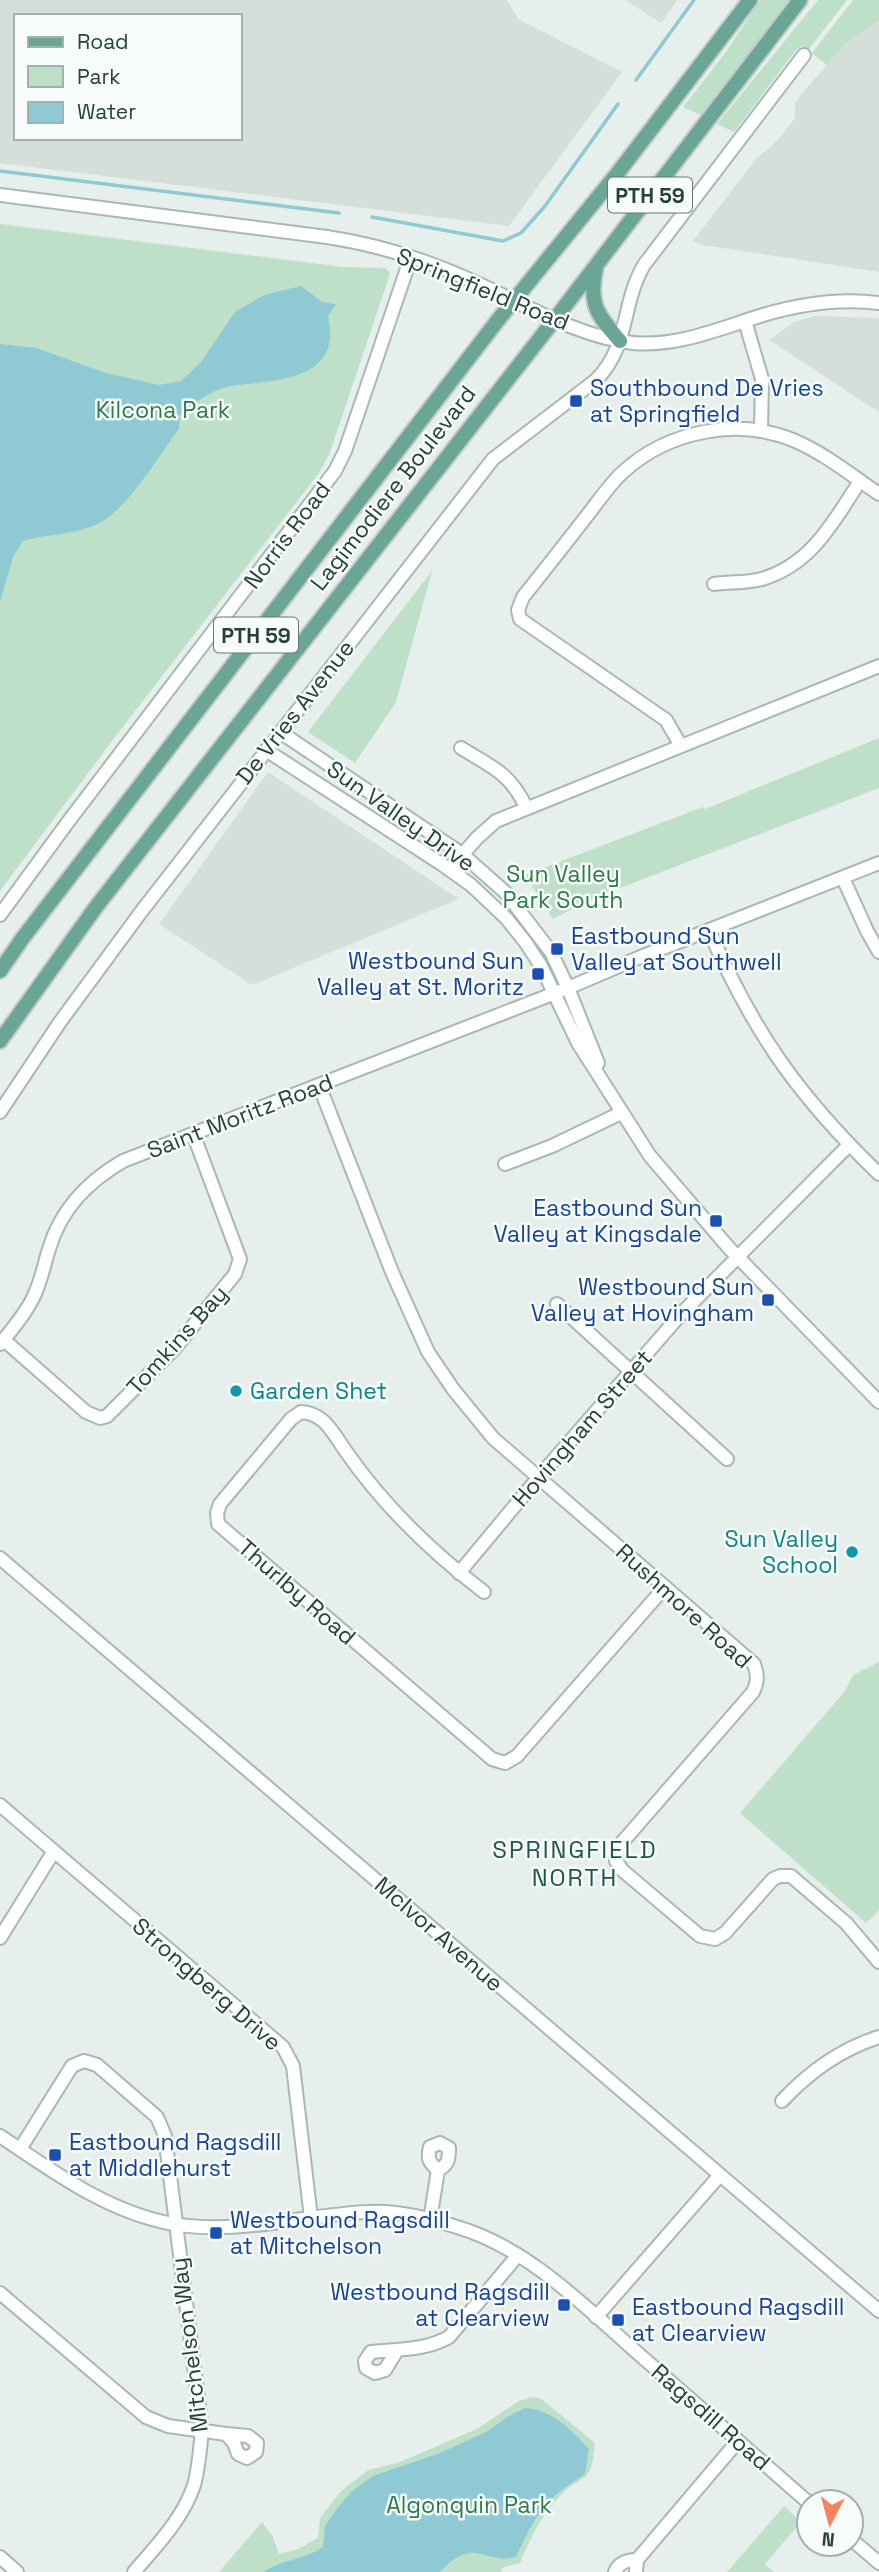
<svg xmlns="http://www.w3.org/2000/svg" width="879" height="2572" font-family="'Space Grotesk',sans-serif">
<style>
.built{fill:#d4dfda;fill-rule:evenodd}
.green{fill:#bfe0c8}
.water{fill:#8ec9d4}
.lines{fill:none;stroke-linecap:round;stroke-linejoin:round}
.stream{stroke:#8ec9d4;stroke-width:3.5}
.minor-casing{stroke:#a8b8b2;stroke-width:16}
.major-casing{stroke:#c2cac8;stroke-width:18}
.minor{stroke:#fff;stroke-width:12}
.major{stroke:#6aa596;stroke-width:14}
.transit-dot{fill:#1a4fb4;stroke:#f7fbf9;stroke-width:2.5}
.culture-dot{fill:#0f9aa8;stroke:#f7fbf9;stroke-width:2.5}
.labels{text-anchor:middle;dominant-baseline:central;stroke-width:5;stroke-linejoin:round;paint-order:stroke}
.shield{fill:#f7fbf9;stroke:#637a73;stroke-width:2}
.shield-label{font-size:21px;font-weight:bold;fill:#24423a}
.street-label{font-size:23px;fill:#24423a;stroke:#f7fbf9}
.transit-label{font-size:23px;fill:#164399;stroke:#f7fbf9;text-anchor:start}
.park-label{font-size:23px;fill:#2d7a4b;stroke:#f7fbf9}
.culture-label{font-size:23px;fill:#0d838f;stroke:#f7fbf9;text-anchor:start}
.neighbourhood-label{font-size:24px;letter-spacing:2px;fill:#1f5548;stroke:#f7fbf9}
</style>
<rect width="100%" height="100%" fill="#e6efeb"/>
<g class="built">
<path d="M0,0H507L518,19L622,72L509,226L0,163ZM16,16H240V138H16Z"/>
<path d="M625,0H677L661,23Z"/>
<path d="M879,21V272L703,245L693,241L755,160L777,141L795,118V103L805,90L845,44Z"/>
<path d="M814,316L879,318V412L769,340L792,323Z"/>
<path d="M268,772L459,899L252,985L159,924Z"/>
</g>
<g class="green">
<path d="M760,0H790L703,116L683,107L726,52Z"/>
<path d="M818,0H847L808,50L802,46L796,50L734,132L717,124Z"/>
<path d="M853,0H879V21L845,44L827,65L812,53Z"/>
<path d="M0,224L343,267L386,268L390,274L329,455L319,473L112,741L0,891Z"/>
<path d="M432,571L396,702L355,763L308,732Z"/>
<path d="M879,738V788L594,898L553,919L525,875L703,807L705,809Z"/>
<path d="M879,1662V1910L866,1923L740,1813L845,1691L853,1675Z"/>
<path d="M532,2397L540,2398L595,2443C591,2488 584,2471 559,2497C541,2516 530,2539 520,2563L501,2568L502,2572H219L262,2522L273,2537L279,2554L298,2549L318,2538L320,2518L341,2491L368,2470L400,2462L477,2429L519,2401Z"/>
<path d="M784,2506L801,2522L765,2564L774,2572H727Z"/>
</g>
<g class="water">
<path d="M301,286L322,302L336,304L328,316C329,323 331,330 330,337C327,385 260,380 227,387C209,391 193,404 180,415L179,429C159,455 126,512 97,524C75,535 46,534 23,541L13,557L0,602V344L36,348L106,373L159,385L181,381L201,362L235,312L264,295Z"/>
<path d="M525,2408C553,2410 570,2429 589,2449L585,2474C543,2501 537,2513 516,2557C483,2565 474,2535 440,2572H264C282,2559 304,2560 323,2547L325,2526L336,2510L352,2491L373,2476L440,2453L486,2432L509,2416Z"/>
</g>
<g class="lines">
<g class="stream">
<path d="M636,80L694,0"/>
<path d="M0,171L339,213"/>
<path d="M372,217L503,241L521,233L545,206L618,104"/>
</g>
<defs>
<g id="minor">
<path d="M0,195L327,237C380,245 430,261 479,284C527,306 580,337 633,343C678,347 721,328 763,315C800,304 840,298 879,303"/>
<path d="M745,321L762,379L761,431"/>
<path d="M714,584C729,582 748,583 762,579C812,564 834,521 860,481"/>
<path d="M280,732L462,854L505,892L551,952L568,988L598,1063"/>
<path d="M681,746L666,720L520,619L518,610L523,597C544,571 565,544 586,517C598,502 609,485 623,472C668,431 737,417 793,440C824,453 851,475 879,494"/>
<path d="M461,748C492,767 510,773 526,807"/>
<path d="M266,750L443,865L471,885L507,919L526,943L541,966L578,1043L650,1156L729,1248L879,1402"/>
<path d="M450,869L477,838L496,821L879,666"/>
<path d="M843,878L867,931L879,952"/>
<path d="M0,915L68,822L335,471L345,451L411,257"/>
<path d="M709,930C753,1032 799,1097 879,1174"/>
<path d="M319,1085L392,1272L428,1352L453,1389L493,1438L754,1664C758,1675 758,1682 753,1692L619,1846L616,1861L622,1870L700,1936L715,1939L725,1933L773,1879L780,1876H791L846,1923L879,1962"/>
<path d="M0,1112L60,1022L141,912L493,459L596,380C630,346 621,304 644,265L804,55"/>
<path d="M505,1164L552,1146L621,1113"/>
<path d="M557,1304L727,1459"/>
<path d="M4,1340L86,1412L100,1418L107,1416L175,1348L235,1274L240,1259L194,1136"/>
<path d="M0,1344C12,1330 26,1313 34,1296C41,1281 44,1265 49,1249C61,1209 87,1182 123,1161L568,988L638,958L879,863"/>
<path d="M0,1558L879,2311"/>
<path d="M459,1573L538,1478L681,1314L849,1145"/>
<path d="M484,1592C433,1553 384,1506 347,1453C334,1435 325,1413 301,1412L291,1419L220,1504L217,1513L218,1524L492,1759L505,1763L517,1756L665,1587"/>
<path d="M0,1805L283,2047L293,2066L311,2218"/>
<path d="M0,1938L54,1851"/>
<path d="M782,2101C809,2072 841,2049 879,2037"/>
<path d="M0,2136C54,2172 107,2212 173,2224C238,2235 303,2215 368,2212C397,2210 429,2218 457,2227C529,2248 586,2308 641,2356C697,2405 753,2454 809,2503"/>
<path d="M20,2149L72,2066L84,2061L97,2065L157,2117L165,2136L202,2430C200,2448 199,2468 194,2485C183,2519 156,2546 134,2572"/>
<path d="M430,2220L438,2170C429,2163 427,2158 430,2147L440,2143L449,2148C449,2160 448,2165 438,2170"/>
<path d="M0,2293L146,2417L168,2426L226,2434L234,2443L238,2454L247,2458L256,2452L257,2443L248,2436L226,2434"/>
<path d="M596,2317L720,2175"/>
<path d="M396,2352L385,2370L375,2373L366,2368L365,2361L371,2352C398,2349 424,2351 449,2337L518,2255"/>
<path d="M851,2539L879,2563"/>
<path d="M0,2557L17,2572"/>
<path d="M615,2572C619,2562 627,2560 637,2560"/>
<path d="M636,2572L637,2560L738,2441"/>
</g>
<g id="major">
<path d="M596,268C588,303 597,315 620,341"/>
<path d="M0,971L22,939L498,320L617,174L750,0"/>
<path d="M0,1041L96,907L555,319L800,0"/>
</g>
</defs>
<use href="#minor" class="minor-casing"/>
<use href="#major" class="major-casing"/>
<use href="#minor" class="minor"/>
<use href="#major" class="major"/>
</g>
<g class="transit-dot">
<rect x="569" y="394" width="14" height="14" rx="3.5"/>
<rect x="550" y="942" width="14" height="14" rx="3.5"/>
<rect x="531" y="967" width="14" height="14" rx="3.5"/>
<rect x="709" y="1214" width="14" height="14" rx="3.5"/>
<rect x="761" y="1293" width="14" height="14" rx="3.5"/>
<rect x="48" y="2148" width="14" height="14" rx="3.5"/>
<rect x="209" y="2226" width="14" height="14" rx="3.5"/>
<rect x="557" y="2298" width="14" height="14" rx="3.5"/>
<rect x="611" y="2313" width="14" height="14" rx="3.5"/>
</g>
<g class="culture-dot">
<circle cx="236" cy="1391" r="7"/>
<circle cx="852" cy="1552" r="7"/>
</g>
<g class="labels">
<g class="shield">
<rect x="608" y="177.5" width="84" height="35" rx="5"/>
<rect x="214" y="617.5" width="84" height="35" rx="5"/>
</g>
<g class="shield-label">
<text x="650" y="195">PTH 59</text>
<text x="256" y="635">PTH 59</text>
</g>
<g class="street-label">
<text transform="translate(483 289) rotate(22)">Springfield Road</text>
<text transform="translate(393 488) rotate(-52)">Lagimodiere Boulevard</text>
<text transform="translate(287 535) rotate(-53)">Norris Road</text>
<text transform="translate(295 712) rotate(-52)">De Vries Avenue</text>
<text transform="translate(401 816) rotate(35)">Sun Valley Drive</text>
<text transform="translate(240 1116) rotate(-21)">Saint Moritz Road</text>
<text transform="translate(177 1340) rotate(-48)">Tomkins Bay</text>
<text transform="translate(582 1428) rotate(-49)">Hovingham Street</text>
<text transform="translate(297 1592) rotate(41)">Thurlby Road</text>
<text transform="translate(684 1606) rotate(42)">Rushmore Road</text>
<text transform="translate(439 1934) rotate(41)">McIvor Avenue</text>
<text transform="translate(207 1984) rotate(41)">Strongberg Drive</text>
<text transform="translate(189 2345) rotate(-97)">Mitchelson Way</text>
<text transform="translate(711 2417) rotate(41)">Ragsdill Road</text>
</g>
<g class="transit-label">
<text x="590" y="388">Southbound De Vries<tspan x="590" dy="26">at Springfield</tspan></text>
<text x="571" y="936">Eastbound Sun<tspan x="571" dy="26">Valley at Southwell</tspan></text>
<text x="524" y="961" text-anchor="end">Westbound Sun<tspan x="524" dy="26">Valley at St. Moritz</tspan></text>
<text x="702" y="1208" text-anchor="end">Eastbound Sun<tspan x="702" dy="26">Valley at Kingsdale</tspan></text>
<text x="754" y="1287" text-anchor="end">Westbound Sun<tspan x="754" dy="26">Valley at Hovingham</tspan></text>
<text x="69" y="2142">Eastbound Ragsdill<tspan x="69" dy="26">at Middlehurst</tspan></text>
<text x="230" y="2220">Westbound Ragsdill<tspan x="230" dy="26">at Mitchelson</tspan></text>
<text x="550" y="2292" text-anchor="end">Westbound Ragsdill<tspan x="550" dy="26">at Clearview</tspan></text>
<text x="632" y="2307">Eastbound Ragsdill<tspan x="632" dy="26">at Clearview</tspan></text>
</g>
<g class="park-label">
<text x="163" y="410">Kilcona Park</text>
<text x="563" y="874">Sun Valley<tspan x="563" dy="26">Park South</tspan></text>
<text x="469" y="2505">Algonquin Park</text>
</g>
<g class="culture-label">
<text x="250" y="1391">Garden Shet</text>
<text x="838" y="1539" text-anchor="end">Sun Valley<tspan x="838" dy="26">School</tspan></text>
</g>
<g class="neighbourhood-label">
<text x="575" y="1849">SPRINGFIELD<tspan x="575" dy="28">NORTH</tspan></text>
</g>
</g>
<rect x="14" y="14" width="228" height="126" fill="#f7fbf9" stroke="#a3b1ad" stroke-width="2"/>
<rect x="28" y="37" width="35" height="10" fill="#6aa596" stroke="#a3b1ad" stroke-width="2"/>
<text x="77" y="49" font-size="21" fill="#24423a">Road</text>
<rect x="28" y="66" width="35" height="21" fill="#bfe0c8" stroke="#a3b1ad" stroke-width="2"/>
<text x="77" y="84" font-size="21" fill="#24423a">Park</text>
<rect x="28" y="102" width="35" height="21" fill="#8ec9d4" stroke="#a3b1ad" stroke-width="2"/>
<text x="77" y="119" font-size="21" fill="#24423a">Water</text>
<g transform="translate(830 2523) rotate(186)"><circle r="33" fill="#f7fbf9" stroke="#a3b1ad" stroke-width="2"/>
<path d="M0-5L12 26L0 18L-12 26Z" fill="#f4845f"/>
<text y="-10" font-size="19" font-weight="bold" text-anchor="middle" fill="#24423a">N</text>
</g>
</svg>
